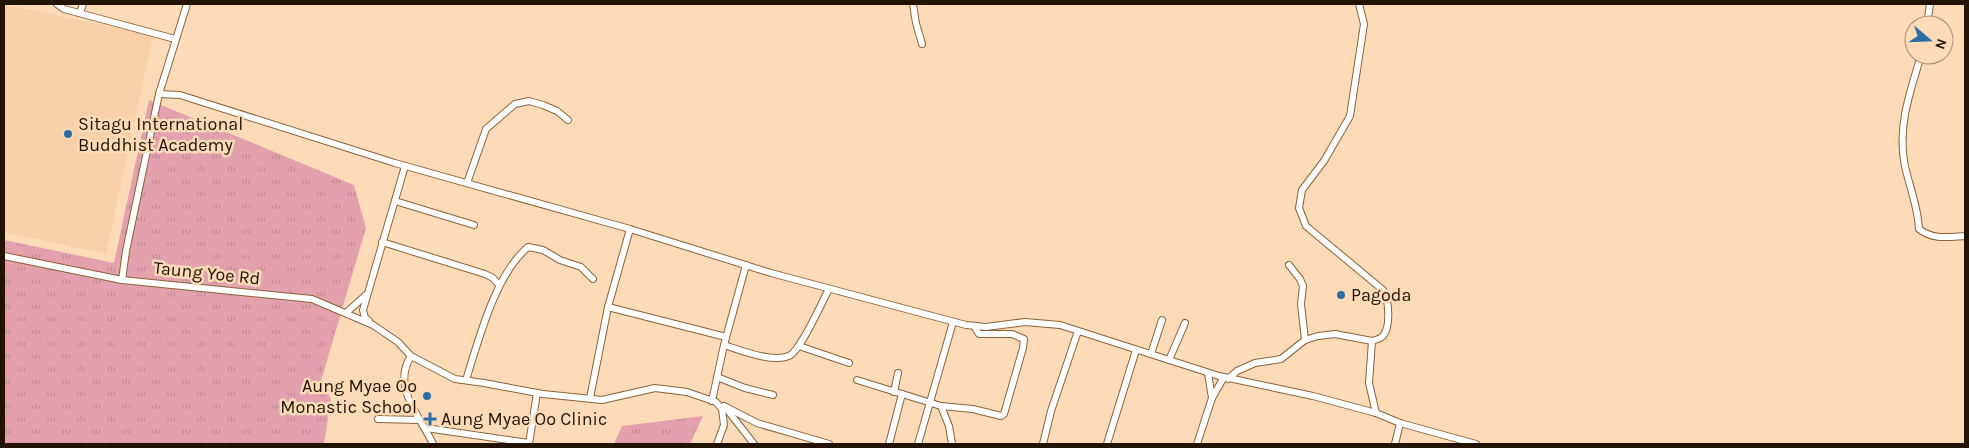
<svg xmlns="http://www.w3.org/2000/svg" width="1969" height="448" font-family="Karla,sans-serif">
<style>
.built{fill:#f7cfa8}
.park{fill:url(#park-tufts)}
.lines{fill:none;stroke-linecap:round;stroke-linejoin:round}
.street-casing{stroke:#896239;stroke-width:8}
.street{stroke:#fff;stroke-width:6}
.poi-dot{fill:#2c6ea4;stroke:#fedbb8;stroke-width:2}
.labels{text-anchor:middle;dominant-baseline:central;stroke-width:5;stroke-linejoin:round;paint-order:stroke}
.poi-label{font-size:18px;fill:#221303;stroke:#fedbb8;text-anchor:start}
.street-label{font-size:18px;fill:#221303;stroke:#fedbb8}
</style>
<defs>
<pattern id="park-tufts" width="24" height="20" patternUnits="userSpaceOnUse" patternTransform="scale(1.25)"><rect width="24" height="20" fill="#e3a1ae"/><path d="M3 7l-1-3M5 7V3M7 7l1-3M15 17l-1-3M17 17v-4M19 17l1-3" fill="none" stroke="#c28a94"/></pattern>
</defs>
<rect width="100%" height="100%" fill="#fedbb8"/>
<path class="built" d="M4,4L153,36L106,254L4,232Z"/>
<g class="park">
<path d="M149,100L354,185L366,228L321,381L331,399L324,444H4V240L114,263Z"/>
<path d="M703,416L690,444H614L622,426Z"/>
</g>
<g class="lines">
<defs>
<g id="street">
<path d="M57,4L64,9L175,39"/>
<path d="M913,4L916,23L922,44"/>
<path d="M1359,4L1364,24L1350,116L1324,161L1302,190L1299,208L1306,226L1383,290C1389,299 1391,327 1383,336C1380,339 1376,340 1372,341L1369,383L1376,413"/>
<path d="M80,13L83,4"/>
<path d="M1927,25L1930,4"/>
<path d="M1921,55C1911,90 1898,123 1904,161C1908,184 1918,205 1919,229C1933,240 1948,237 1965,236"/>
<path d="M159,94L180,95L395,163L630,229L771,273L966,325L986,327L1025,322L1060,325L1219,376L1313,396L1376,413L1400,423L1476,444"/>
<path d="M467,183L486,129L515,104L529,101L543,105L557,111L568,120"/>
<path d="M395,201L474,225"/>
<path d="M382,242L485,274L493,278L499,285"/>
<path d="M4,256L122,280L312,299L373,325L398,342L411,356L455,379L484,383L543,394L602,400L655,388L687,392L716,402L722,409L724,425L717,444"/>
<path d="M1289,265L1300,279L1303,286L1301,304L1305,340"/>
<path d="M122,280L126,251L159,94L187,4"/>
<path d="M608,307L726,337"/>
<path d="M347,312L366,295"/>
<path d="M369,321L365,318L363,310L405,166"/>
<path d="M724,345C740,350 772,363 789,356C801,350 822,302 829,289"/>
<path d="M799,346L849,363"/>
<path d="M1151,354L1162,320"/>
<path d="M411,356C391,387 420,416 433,444"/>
<path d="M1169,360L1185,323"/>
<path d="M1208,373L1212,398"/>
<path d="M717,377L745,388L773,395"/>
<path d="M1228,379L1237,371L1255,363L1281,359L1305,340L1318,336L1335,334L1372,341"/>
<path d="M466,380C479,339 495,275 528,247L543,250L560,260L581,267L593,279"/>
<path d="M857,380L941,406L973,409L1001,416L1004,414L1023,348L1024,339L1012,334H979L974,326"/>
<path d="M894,392L898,373"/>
<path d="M590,398L608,307L630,229"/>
<path d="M712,401L724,345L746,265"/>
<path d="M724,406L757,423L829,444"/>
<path d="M941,406L949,426L952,444"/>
<path d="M725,407L754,444"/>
<path d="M378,419L420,420"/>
<path d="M426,428L529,443"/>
<path d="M529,444L537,393"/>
<path d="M889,444L902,394"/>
<path d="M918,444L953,322"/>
<path d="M1043,444L1051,411L1078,331"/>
<path d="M1107,444L1136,350"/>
<path d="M1197,444L1212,398L1224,377"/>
<path d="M1395,444L1400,423"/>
</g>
</defs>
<use href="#street" class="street-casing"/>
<use href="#street" class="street"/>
</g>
<g class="poi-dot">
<circle cx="68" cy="134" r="5"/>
<circle cx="1341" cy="295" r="5"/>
<circle cx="427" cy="396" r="5"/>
<path d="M427.5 411.5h5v5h5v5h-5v5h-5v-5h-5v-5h5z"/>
</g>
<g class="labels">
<g class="poi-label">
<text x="78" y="124">Sitagu International<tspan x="78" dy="21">Buddhist Academy</tspan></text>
<text x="1351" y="295">Pagoda</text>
<text x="417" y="386" text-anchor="end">Aung Myae Oo<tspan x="417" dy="21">Monastic School</tspan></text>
<text x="441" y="419">Aung Myae Oo Clinic</text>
</g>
<g class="street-label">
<text transform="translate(207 273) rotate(6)">Taung Yoe Rd</text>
</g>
</g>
<rect width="1969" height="448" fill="none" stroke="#221303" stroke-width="10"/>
<g transform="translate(1929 40) rotate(109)"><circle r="24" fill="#fedbb8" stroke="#a68b70"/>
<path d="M0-4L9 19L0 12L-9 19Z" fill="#2c6ea4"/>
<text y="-8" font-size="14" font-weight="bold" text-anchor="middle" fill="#221303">N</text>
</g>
</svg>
